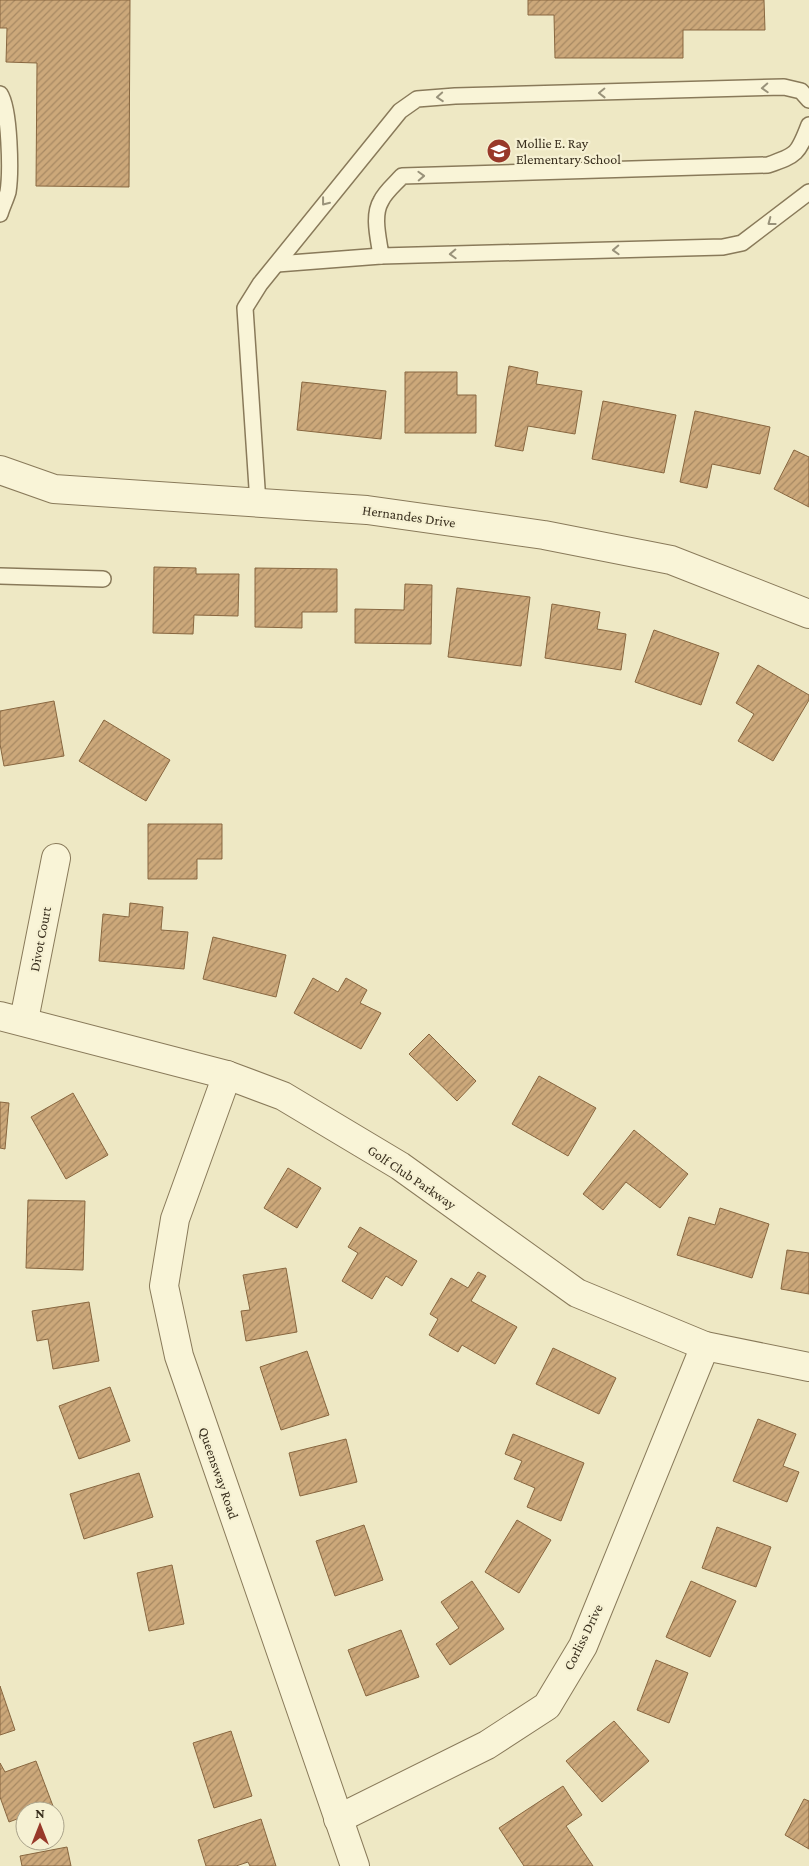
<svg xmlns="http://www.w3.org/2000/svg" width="809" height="1866" font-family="'Crimson Pro',serif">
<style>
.building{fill:url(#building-hatch);stroke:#886740}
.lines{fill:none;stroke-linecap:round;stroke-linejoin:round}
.service-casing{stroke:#897a5a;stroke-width:18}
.minor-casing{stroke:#897a5a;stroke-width:30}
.tertiary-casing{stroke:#897a5a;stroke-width:30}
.service{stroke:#f9f4d7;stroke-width:15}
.minor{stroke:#f9f4d7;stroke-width:28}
.tertiary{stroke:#f9f4d7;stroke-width:28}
.oneway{stroke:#99927a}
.labels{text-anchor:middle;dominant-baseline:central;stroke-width:4.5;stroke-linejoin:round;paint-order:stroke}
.poi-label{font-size:14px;fill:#392f1e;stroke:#f6f1d3;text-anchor:start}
.street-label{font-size:14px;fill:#392f1e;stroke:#f6f1d3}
</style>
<defs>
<pattern id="building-hatch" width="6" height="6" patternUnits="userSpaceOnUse" patternTransform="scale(1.25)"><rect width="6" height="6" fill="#cca87a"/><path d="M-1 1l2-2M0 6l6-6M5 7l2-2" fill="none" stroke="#a78963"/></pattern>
</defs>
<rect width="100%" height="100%" fill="#eee8c4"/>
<g class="building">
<path d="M0,0H130L129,187L36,186L37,63L6,62L7,28H0Z"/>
<path d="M528,0H764L765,30H683V58H555L554,15H528Z"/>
<path d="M509,366L538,372L536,384L582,391L575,434L528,426L523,451L495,446Z"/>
<path d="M405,372H457V395H476V433H405Z"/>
<path d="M302,382L386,391L381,439L297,430Z"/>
<path d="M603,401L676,415L664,473L592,459Z"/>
<path d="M695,411L770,427L760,474L712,464L707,488L680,482Z"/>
<path d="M794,450L809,457V507L774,489Z"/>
<path d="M154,567L196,568V574H239L238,616L194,615L193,634L153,633Z"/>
<path d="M255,568L337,569V612H302V628L255,627Z"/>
<path d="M405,584L432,585L431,644L355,643V609L404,610Z"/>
<path d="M457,588L530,597L521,666L448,657Z"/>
<path d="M552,604L600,612L597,629L626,634L621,670L545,658Z"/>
<path d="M654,630L719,653L701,705L635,682Z"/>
<path d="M758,665L809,695V700L773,761L738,741L754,714L736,703Z"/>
<path d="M54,701L64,756L4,766L0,744V711Z"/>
<path d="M104,720L170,760L146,801L79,761Z"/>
<path d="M148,824H222V859H197V879H148Z"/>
<path d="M130,903L163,907L161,930L188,932L184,969L99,961L103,914L129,917Z"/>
<path d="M213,937L286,955L276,997L203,979Z"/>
<path d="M313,978L338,992L346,978L367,990L360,1003L381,1013L361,1049L294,1013Z"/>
<path d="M429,1034L476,1081L457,1101L409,1054Z"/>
<path d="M539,1076L596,1108L568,1156L512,1124Z"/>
<path d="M73,1093L108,1155L66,1179L31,1117Z"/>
<path d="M0,1102L9,1103L5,1149L0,1148Z"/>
<path d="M634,1130L688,1174L660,1208L626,1182L603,1210L583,1194Z"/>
<path d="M288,1168L321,1188L297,1228L264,1208Z"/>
<path d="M28,1200L85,1201L83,1270L26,1268Z"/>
<path d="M720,1208L769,1224L752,1278L677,1255L689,1217L715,1225Z"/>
<path d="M360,1227L417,1261L402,1286L386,1276L372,1299L342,1281L358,1253L348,1247Z"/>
<path d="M787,1250L809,1253V1294L781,1289Z"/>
<path d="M286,1268L297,1332L246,1341L241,1311L250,1310L243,1275Z"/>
<path d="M478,1272L486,1276L471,1301L517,1327L495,1364L462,1345L458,1352L429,1335L438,1319L430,1314L451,1278L468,1288Z"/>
<path d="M89,1302L99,1361L53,1369L48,1339L37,1341L32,1311Z"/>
<path d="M553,1348L616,1378L599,1414L536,1384Z"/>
<path d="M307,1351L329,1415L281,1430L260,1367Z"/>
<path d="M110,1387L130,1441L79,1459L59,1406Z"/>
<path d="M758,1419L796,1434L783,1466L799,1472L787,1502L733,1481Z"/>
<path d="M513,1434L584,1463L561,1521L527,1507L535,1488L514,1479L522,1461L505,1454Z"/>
<path d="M346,1439L357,1482L300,1496L289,1453Z"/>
<path d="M139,1473L153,1517L84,1539L70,1494Z"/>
<path d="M517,1520L551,1540L519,1593L485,1572Z"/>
<path d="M364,1525L383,1580L335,1596L316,1541Z"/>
<path d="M717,1527L771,1547L756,1587L702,1568Z"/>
<path d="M172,1565L184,1624L149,1631L137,1573Z"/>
<path d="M472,1581L504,1629L450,1665L436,1644L459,1628L441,1602Z"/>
<path d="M691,1581L736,1601L710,1657L666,1637Z"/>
<path d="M401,1630L419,1677L366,1696L348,1650Z"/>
<path d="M656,1660L688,1673L669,1723L637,1710Z"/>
<path d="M0,1686L15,1730L0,1735Z"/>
<path d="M614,1721L649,1761L602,1802L566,1761Z"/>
<path d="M231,1731L252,1796L214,1808L193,1743Z"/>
<path d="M36,1761L53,1806L40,1811H25V1816L9,1822L0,1797V1763L5,1772Z"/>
<path d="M563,1786L582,1815L566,1826L593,1866H524L499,1828Z"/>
<path d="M804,1799L809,1801V1849L785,1835Z"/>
<path d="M261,1819L276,1866H250L248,1862L236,1866H206L198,1840Z"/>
<path d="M67,1847L71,1866H22L20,1856Z"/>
</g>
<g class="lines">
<defs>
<g id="service">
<path d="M0,94C10,109 11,173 8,192C6,199 2,207 0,214"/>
<path d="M809,125C798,154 797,155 768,165L402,176C395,184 385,192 381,201C372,216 379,240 381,256L723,247L742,243L809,192"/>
<path d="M277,264L381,256"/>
<path d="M258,503L245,308L260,284L400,111L417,99L455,96L784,87L801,91L809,100"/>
<path d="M0,576L103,579"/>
</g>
<g id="minor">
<path d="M0,1016L227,1075L283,1096L400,1166L577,1293L705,1346L809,1367"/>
<path d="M24,1020L56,858"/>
<path d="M227,1075L175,1219L164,1286L179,1356L355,1866"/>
<path d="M338,1819L487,1745L547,1706L583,1646L705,1346"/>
</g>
<path id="tertiary" d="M0,470L54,489L367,510L544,535L671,560L809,614"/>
</defs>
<use href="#service" class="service-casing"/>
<use href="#minor" class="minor-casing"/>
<use href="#tertiary" class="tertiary-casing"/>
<use href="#service" class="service"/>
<use href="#minor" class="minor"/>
<use href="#tertiary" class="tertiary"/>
</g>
<defs><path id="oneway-chevron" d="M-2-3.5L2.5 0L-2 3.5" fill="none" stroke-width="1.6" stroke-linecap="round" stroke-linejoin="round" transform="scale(1.25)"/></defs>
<g class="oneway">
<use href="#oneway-chevron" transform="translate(765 88) rotate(177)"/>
<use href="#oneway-chevron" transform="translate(602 93) rotate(179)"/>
<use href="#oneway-chevron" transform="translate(440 97) rotate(176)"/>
<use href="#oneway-chevron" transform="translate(421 176) rotate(-2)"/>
<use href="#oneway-chevron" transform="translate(325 202) rotate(128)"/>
<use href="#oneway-chevron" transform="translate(771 222) rotate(143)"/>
<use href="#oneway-chevron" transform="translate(616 250) rotate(178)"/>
<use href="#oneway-chevron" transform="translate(453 254) rotate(178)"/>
</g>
<defs>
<symbol id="school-disc" viewBox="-11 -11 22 22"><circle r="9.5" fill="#98392a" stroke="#f6f1d3"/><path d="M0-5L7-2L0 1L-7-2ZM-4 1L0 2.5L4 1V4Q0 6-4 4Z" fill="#fff"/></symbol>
</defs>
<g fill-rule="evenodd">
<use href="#school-disc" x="485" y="137" width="28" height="28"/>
</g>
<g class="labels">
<g class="poi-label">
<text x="516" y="143">Mollie E. Ray<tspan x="516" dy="16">Elementary School</tspan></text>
</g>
<g class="street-label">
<text transform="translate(409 516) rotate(8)">Hernandes Drive</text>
<text transform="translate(40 939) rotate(-79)">Divot Court</text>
<text transform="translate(412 1177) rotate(34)">Golf Club Parkway</text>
<text transform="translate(219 1473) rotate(71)">Queensway Road</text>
<text transform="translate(583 1637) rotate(-64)">Corliss Drive</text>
</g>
</g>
<g transform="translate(40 1826)"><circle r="24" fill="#f6f1d3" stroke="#aaa38b"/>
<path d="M0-4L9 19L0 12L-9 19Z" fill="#98392a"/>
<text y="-8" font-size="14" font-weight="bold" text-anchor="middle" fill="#392f1e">N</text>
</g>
</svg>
